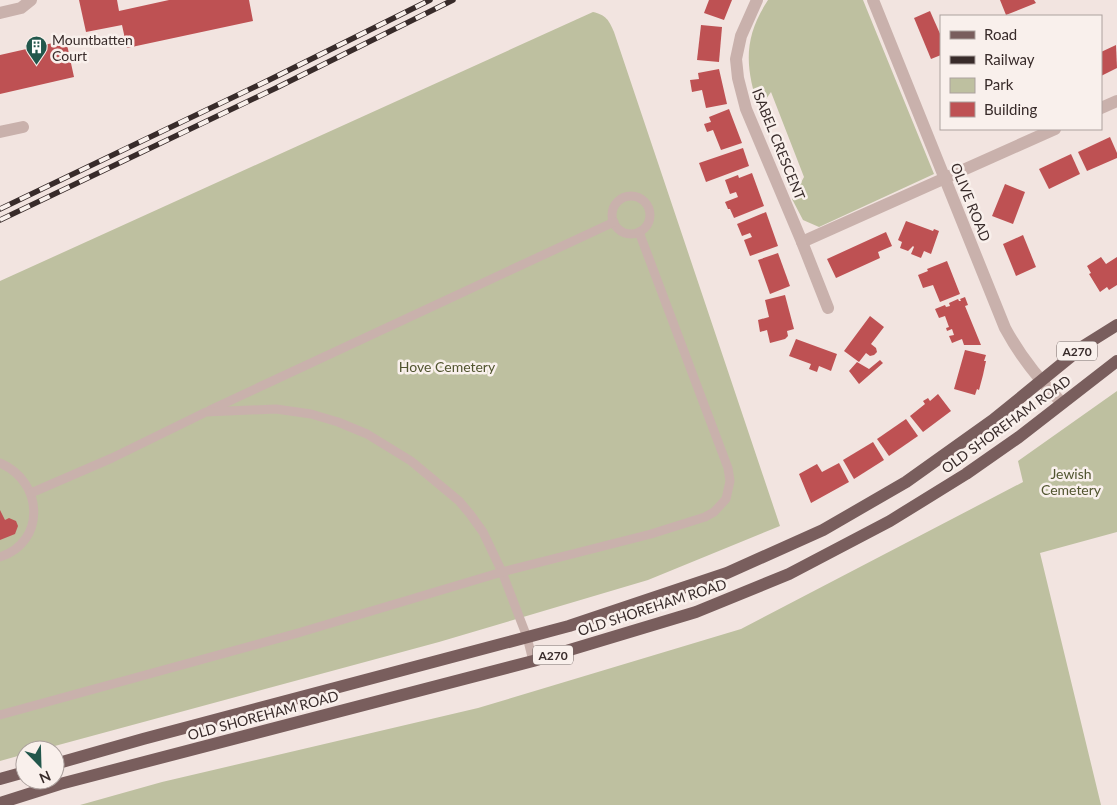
<svg xmlns="http://www.w3.org/2000/svg" width="1117" height="805" font-family="Lato,sans-serif">
<style>
.green{fill:#bec0a0}
.building{fill:#be5153}
.lines{fill:none;stroke-linecap:round;stroke-linejoin:round}
.service{stroke:#c9b1ac;stroke-width:9}
.minor{stroke:#c9b1ac;stroke-width:12}
.primary{stroke:#795e5d;stroke-width:12}
.rail-casing{stroke:#382b2a;stroke-width:5.5}
.rail{stroke:#f9f0ec;stroke-width:4;stroke-dasharray:11;stroke-linecap:butt}
.labels{text-anchor:middle;dominant-baseline:central;stroke-width:5;stroke-linejoin:round;paint-order:stroke}
.shield{fill:#f9f0ec;stroke:#726664;stroke-width:1}
.shield-label{font-size:12px;font-weight:bold;fill:#382b2a}
.poi-label{font-size:14px;fill:#382b2a;stroke:#f9f0ec;text-anchor:start}
.street-label{font-size:14px;fill:#382b2a;stroke:#f9f0ec}
.park-label{font-size:14px;fill:#515530;stroke:#f9f0ec}
</style>
<rect width="100%" height="100%" fill="#f2e4e0"/>
<g class="green">
<path d="M768,0H863L934,174L819,227L803,220L792,199L804,177L771,92L759,109C745,67 743,38 768,0Z"/>
<path d="M593,12C606,15 609,20 614,32L780,526L648,580L439,642L40,750H25V754L0,761V281Z"/>
<path d="M1117,391V532L1040,553L1101,805H80L162,782L478,708L741,629L1023,482L1018,461Z"/>
</g>
<g class="building">
<path d="M79,0H117L119,11L169,0H249L253,21L127,48L122,25L86,32Z"/>
<path d="M709,0H732L724,20L704,13Z"/>
<path d="M1000,0H1034L1036,3L1006,15Z"/>
<path d="M930,11L941,36V55L931,59L914,18Z"/>
<path d="M701,25L722,27L719,62L697,60Z"/>
<path d="M66,40L74,77L0,94V55Z"/>
<path d="M1116,45L1117,68L1101,76V52Z"/>
<path d="M719,69L727,104L706,108L702,90L692,92L690,80L699,79L698,73Z"/>
<path d="M729,109L742,143L721,150L713,130L707,132L704,124L711,122L709,117Z"/>
<path d="M1110,137L1117,153V158L1087,171L1078,152Z"/>
<path d="M743,148L749,166L706,182L699,163Z"/>
<path d="M1071,154L1080,174L1049,189L1039,169Z"/>
<path d="M752,173L764,206L734,218L730,209H728L725,202L738,197L736,192L730,194L725,180L738,175L739,178Z"/>
<path d="M1005,184L1025,192L1013,224L992,216Z"/>
<path d="M766,212L778,246L750,256L744,240L752,237L750,233L742,236L737,224Z"/>
<path d="M906,221L933,231L934,229L939,231L931,254L924,251L921,258L911,254L914,247L913,246L908,251L900,248L902,242L898,240Z"/>
<path d="M886,232L892,246L878,252L880,258L836,278L827,259Z"/>
<path d="M1023,235L1036,267L1016,276L1003,244Z"/>
<path d="M778,253L790,286L770,294L758,260Z"/>
<path d="M1101,257L1106,264L1117,257V285L1109,290L1107,287L1100,292L1089,274L1091,273L1087,266Z"/>
<path d="M947,261L960,294L940,302L933,285L923,288L918,275L928,271L927,269Z"/>
<path d="M785,295L794,329L787,331L788,336L785,339L770,343L767,330L760,332L758,320L769,317L765,300Z"/>
<path d="M965,297L968,305L965,306L981,345H964L962,339L952,343L949,336L954,335L952,329L947,331L946,328L949,327L945,316L939,318L935,309L945,305L946,307L950,306L949,303L958,299L959,301H961L960,299Z"/>
<path d="M870,316L884,327L871,344L876,348L877,352L874,355L870,356L866,353L859,362L844,351Z"/>
<path d="M796,339L837,354L831,371L819,366L817,372L809,369L811,364L789,356Z"/>
<path d="M965,350L986,355L984,361H986L983,375L979,390L977,389L975,395L954,389Z"/>
<path d="M880,360L883,363L859,384L849,371L857,362L869,369Z"/>
<path d="M938,394L951,411L923,432L910,416L925,404L923,401L928,398L930,401Z"/>
<path d="M906,419L918,436L889,456L877,439Z"/>
<path d="M873,442L884,460L854,479L843,460Z"/>
<path d="M839,463L849,482L811,503L799,474L817,464L822,472Z"/>
<path d="M0,510L5,520L9,518L16,521L18,526L15,534L0,540Z"/>
</g>
<g class="lines">
<g class="service">
<circle cx="631" cy="215" r="19"/>
<path d="M210,410L614,222"/>
<path d="M0,463C44,482 46,542 0,557"/>
<path d="M31,493L112,458L206,412L276,409L311,414L338,422L367,434L411,461L459,501L470,514L483,532L502,572L527,637L533,661"/>
<path d="M0,715L298,633L502,572L651,534L705,517L714,512L726,499L730,481L728,468L639,232"/>
</g>
<g class="minor">
<path d="M757,0L741,36L736,59L738,78L746,109L802,242L1055,129"/>
<path d="M873,0L1005,328C1020,356 1039,380 1062,403"/>
<path d="M0,13L21,8L31,0"/>
<path d="M1101,108L1117,101"/>
<path d="M0,132L23,127"/>
<path d="M802,242L828,308"/>
</g>
<g class="primary">
<path d="M55,764L143,739L569,626L727,573L823,530L906,482L993,420L1085,345L1117,325"/>
<path d="M0,779L25,772"/>
<path d="M0,803L60,784L533,661L696,612L789,574L890,521L966,474L1019,437L1117,361"/>
</g>
<defs>
<g id="rail">
<path d="M0,209L269,80L430,0"/>
<path d="M0,220L276,88L453,0"/>
</g>
</defs>
<use href="#rail" class="rail-casing"/>
<use href="#rail" class="rail"/>
</g>
<defs>
<symbol id="building-pin" viewBox="-11 -11 22 30"><path d="M0 17L-7.5 6A9.5 9.5 0 1 1 7.5 6Z" fill="#22574c" stroke="#f9f0ec"/><path d="M-4-6H4V6H1V3H-1V6H-4ZM-2.5-4.3h1.7v1.8h-1.7ZM.8-4.3h1.7v1.8H.8ZM-2.5-1h1.7V.8h-1.7ZM.8-1h1.7V.8H.8Z" fill="#fff"/></symbol>
</defs>
<g fill-rule="evenodd">
<use href="#building-pin" x="24" y="34" width="25" height="34"/>
</g>
<g class="labels">
<g class="shield">
<rect x="1057" y="341.5" width="40" height="19" rx="4"/>
<rect x="533" y="645.5" width="40" height="19" rx="4"/>
</g>
<g class="shield-label">
<text x="1077" y="351">A270</text>
<text x="553" y="655">A270</text>
</g>
<g class="poi-label">
<text x="52" y="39">Mountbatten<tspan x="52" dy="16">Court</tspan></text>
</g>
<g class="street-label">
<text transform="translate(779 144) rotate(68)">ISABEL CRESCENT</text>
<text transform="translate(971 202) rotate(68)">OLIVE ROAD</text>
<text transform="translate(1006 424) rotate(-36)">OLD SHOREHAM ROAD</text>
<text transform="translate(652 607) rotate(-18)">OLD SHOREHAM ROAD</text>
<text transform="translate(263 715) rotate(-15)">OLD SHOREHAM ROAD</text>
</g>
<g class="park-label">
<text x="447" y="366">Hove Cemetery</text>
<text x="1071" y="473">Jewish<tspan x="1071" dy="16">Cemetery</tspan></text>
</g>
</g>
<rect x="940" y="15" width="162" height="115" fill="#f9f0ec" stroke="#aca19e"/>
<rect x="950" y="31" width="25" height="8" fill="#795e5d" stroke="#aca19e"/>
<text x="984" y="40" font-size="15" fill="#382b2a">Road</text>
<rect x="950" y="56" width="25" height="8" fill="#382b2a" stroke="#aca19e"/>
<text x="984" y="65" font-size="15" fill="#382b2a">Railway</text>
<rect x="950" y="78" width="25" height="15" fill="#bec0a0" stroke="#aca19e"/>
<text x="984" y="90" font-size="15" fill="#382b2a">Park</text>
<rect x="950" y="102" width="25" height="15" fill="#be5153" stroke="#aca19e"/>
<text x="984" y="115" font-size="15" fill="#382b2a">Building</text>
<g transform="translate(40 765) rotate(157)"><circle r="24" fill="#f9f0ec" stroke="#aca19e"/>
<path d="M0-4L9 19L0 12L-9 19Z" fill="#22574c"/>
<text y="-8" font-size="14" font-weight="bold" text-anchor="middle" fill="#382b2a">N</text>
</g>
</svg>
